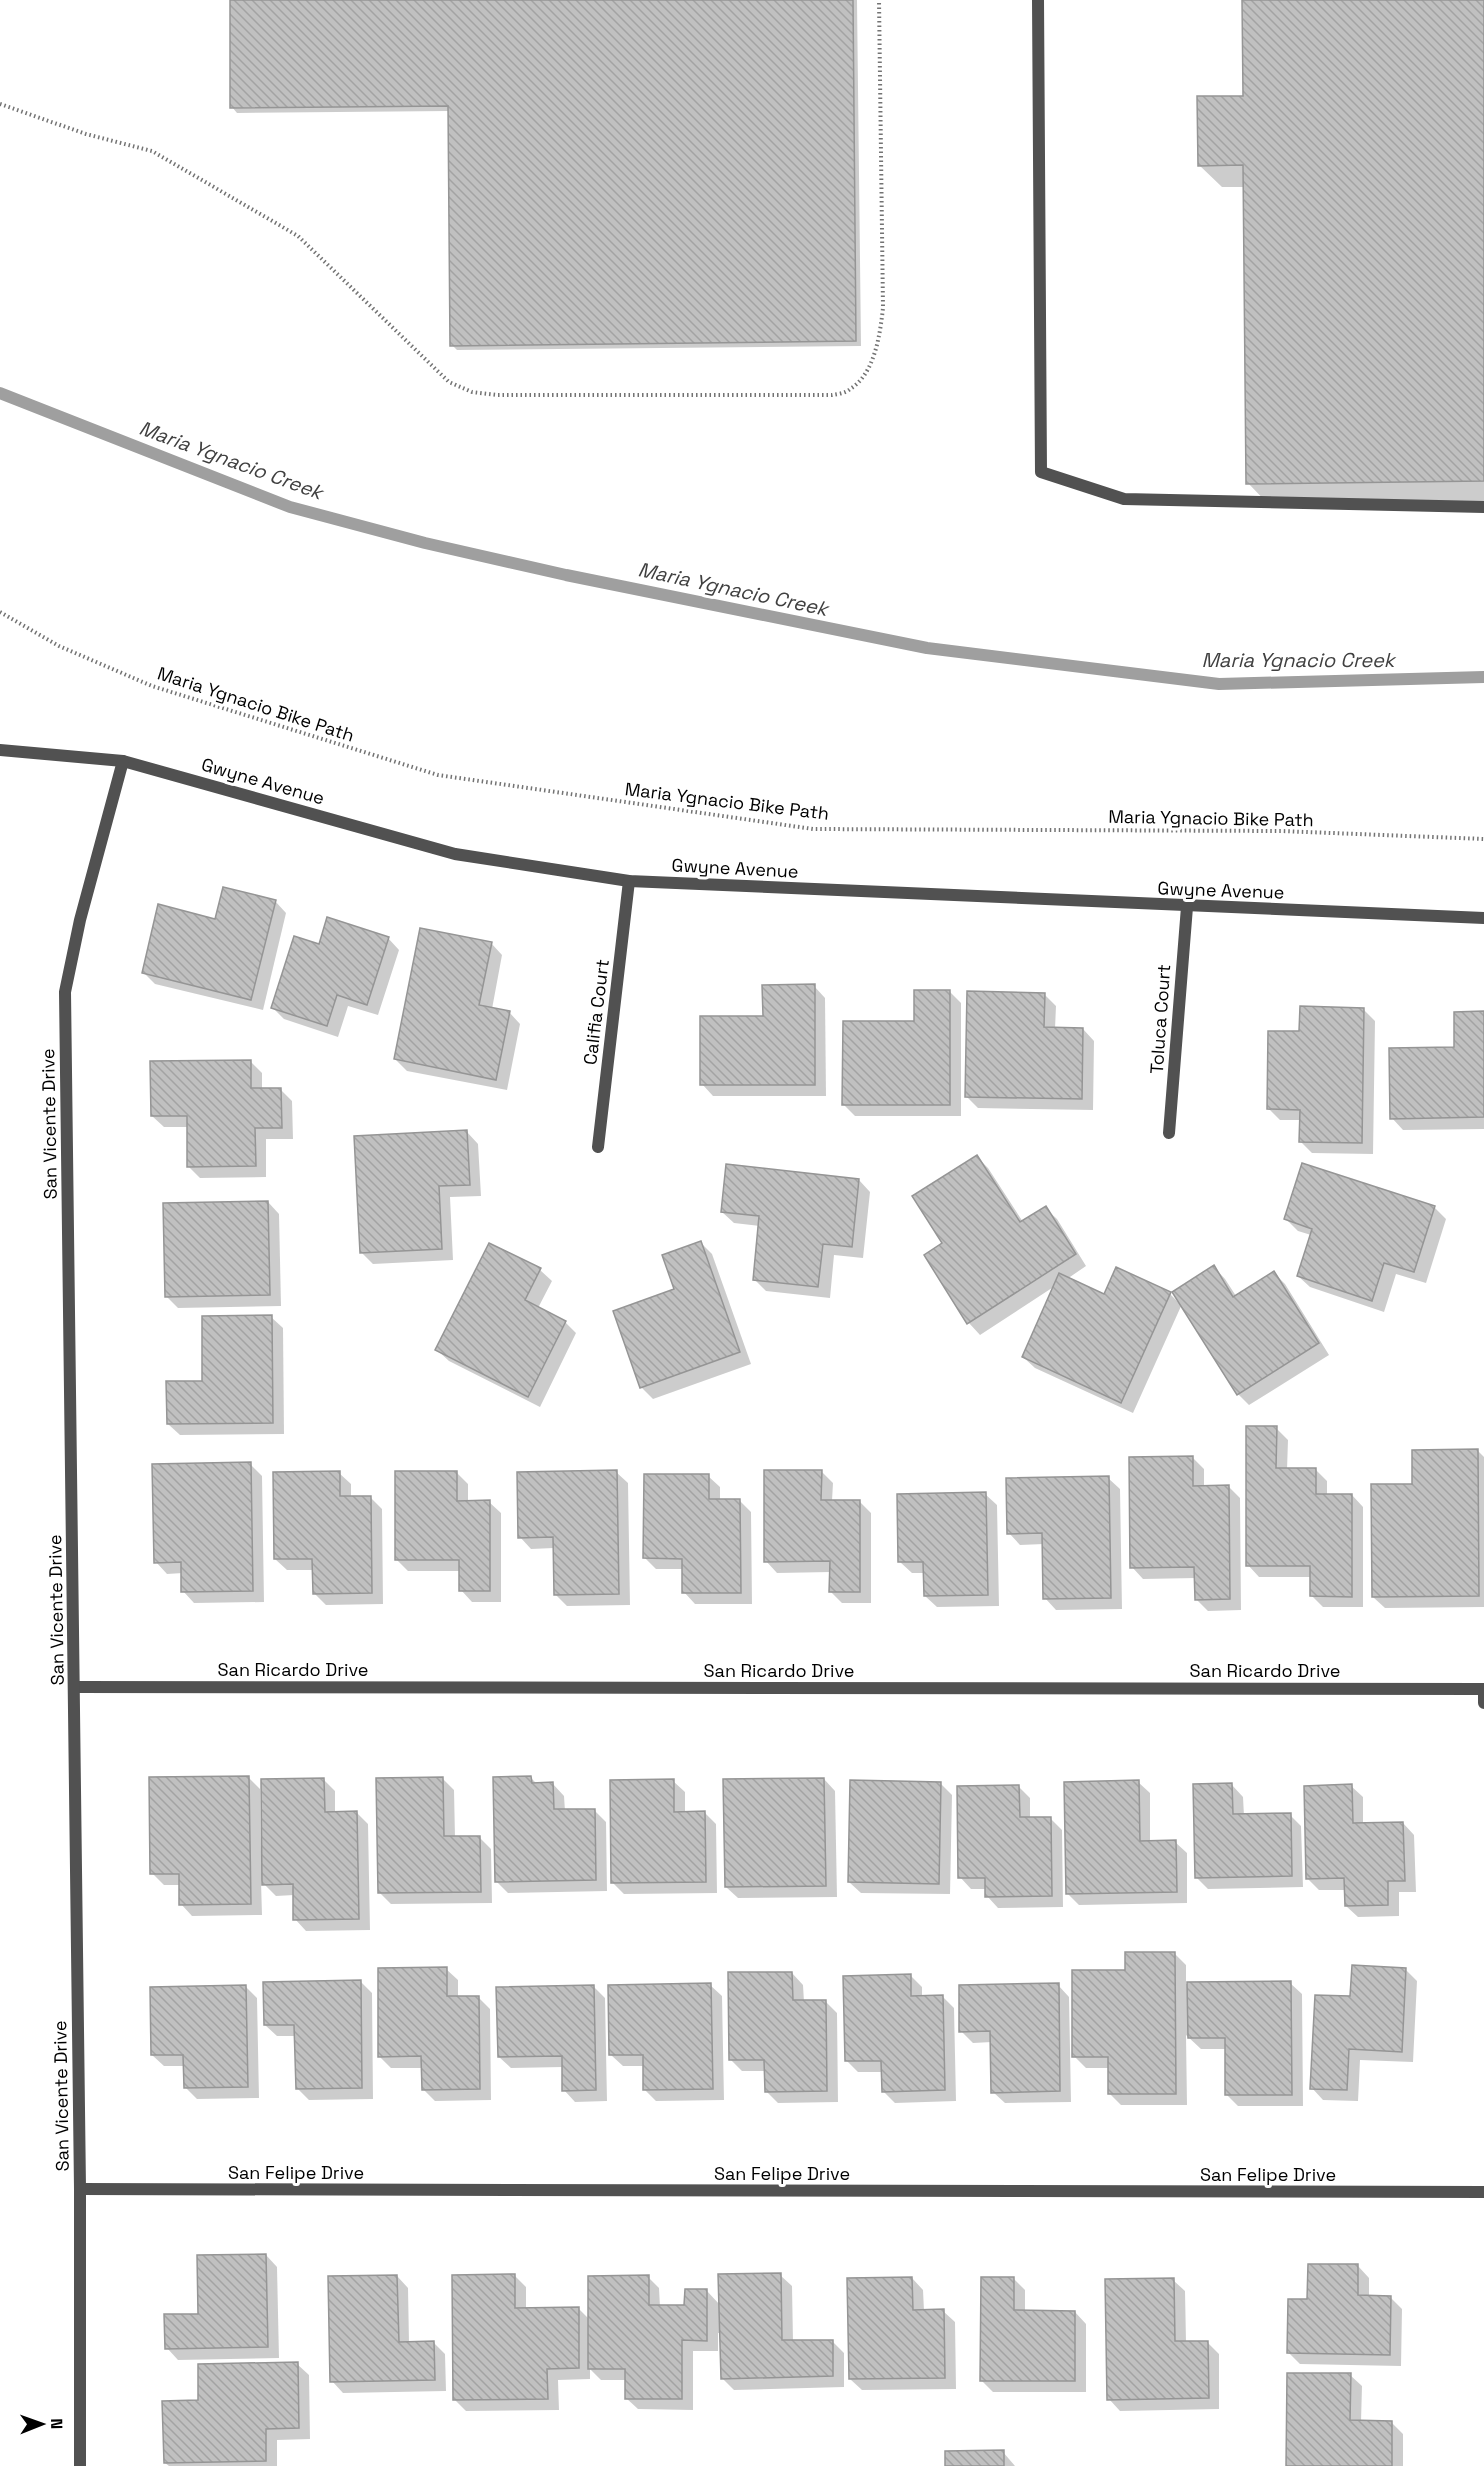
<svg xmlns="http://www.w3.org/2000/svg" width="1484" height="2466" font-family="'Space Grotesk',sans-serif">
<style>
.shadow{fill:#0003}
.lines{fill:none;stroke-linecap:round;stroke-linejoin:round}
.stream{stroke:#9f9f9f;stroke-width:12}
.building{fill:url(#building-back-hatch);stroke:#959595;stroke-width:1.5}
.path{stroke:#737373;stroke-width:4;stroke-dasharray:1.5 3;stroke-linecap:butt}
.lane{stroke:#515151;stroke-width:12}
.street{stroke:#515151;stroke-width:12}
.labels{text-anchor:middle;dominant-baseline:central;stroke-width:6;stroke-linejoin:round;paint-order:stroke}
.street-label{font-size:18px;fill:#000;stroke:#fff}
.water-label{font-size:20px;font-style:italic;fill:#404040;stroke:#fff}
</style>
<defs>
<pattern id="building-back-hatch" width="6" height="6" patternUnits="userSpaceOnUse" patternTransform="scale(1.5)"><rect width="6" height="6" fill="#c0c0c0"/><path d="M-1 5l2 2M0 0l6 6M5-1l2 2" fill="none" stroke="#a3a3a3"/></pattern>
</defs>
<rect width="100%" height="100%" fill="#fff"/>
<g class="shadow">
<path d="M231,0H857L861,346L457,350L452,345L450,111L237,113L232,107Z"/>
<path d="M1243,0H1484V503L1270,506L1248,483L1244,187H1222L1199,165L1244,97Z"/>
<path d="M275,901L286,913L263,1010L155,984L143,972L216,920Z"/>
<path d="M388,938L399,950L378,1015L348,1006L338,1037L284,1019L273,1008Z"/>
<path d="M491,943L502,955L492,1009L509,1012L520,1024L507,1090L407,1071L395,1059Z"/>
<path d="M814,986L825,998L826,1096H713L702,1084L765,1017Z"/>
<path d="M950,992L961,1003V1116H855L843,1104L915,1023Z"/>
<path d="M1044,994L1056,1006L1055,1029H1083L1094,1041L1093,1110L978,1108L966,1096Z"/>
<path d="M1363,1009L1375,1021L1373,1154L1312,1153L1301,1142V1120H1280L1268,1108L1301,1033Z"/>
<path d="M1484,1013V1129L1403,1130L1392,1118L1456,1049Z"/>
<path d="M250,1061L262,1073V1089H280L292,1101L293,1139H266V1177L200,1178L189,1167V1127H164L152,1116Z"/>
<path d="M467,1132L478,1144L481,1196L450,1197L453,1260L373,1264L361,1252Z"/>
<path d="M977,1157L988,1168L1023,1222L1045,1208L1057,1219L1086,1266L1067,1279L1105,1296L1170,1294L1180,1304L1214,1267L1225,1279L1236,1296L1274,1273L1285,1284L1329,1355L1249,1405L1238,1394L1182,1304L1133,1413L1035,1368L1023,1357L1055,1286L980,1335L969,1323L926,1255L944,1244Z"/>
<path d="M1303,1165L1435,1208L1446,1219L1426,1283L1396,1274L1384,1312L1310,1287L1298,1276L1311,1235L1298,1231L1286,1219Z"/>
<path d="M859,1180L870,1192L863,1258L834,1255L830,1298L766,1291L754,1279L760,1226L734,1223L722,1212Z"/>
<path d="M268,1202L279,1214L281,1306L178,1308L166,1296Z"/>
<path d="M700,1242L712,1254L751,1364L653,1399L641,1387L676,1290Z"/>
<path d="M540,1270L552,1281L538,1308L565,1322L576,1333L540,1407L449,1361L437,1350Z"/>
<path d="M271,1317L283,1328L284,1434L180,1435L168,1424L204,1383Z"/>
<path d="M1276,1428L1288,1440L1287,1470H1316L1327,1481V1495H1352L1363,1507V1607H1323L1311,1595L1312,1577H1259L1248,1565Z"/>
<path d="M1477,1450L1484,1457V1607L1385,1608L1373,1597L1414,1486Z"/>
<path d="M1192,1457L1204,1469V1487H1229L1240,1498L1241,1610L1208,1611L1196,1599V1578L1143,1579L1132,1567Z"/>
<path d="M250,1464L262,1476L264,1602L194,1603L183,1591V1573L167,1574L156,1562Z"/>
<path d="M821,1471L833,1483L832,1501H859L871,1513V1603H842L831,1592V1572L777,1573L766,1561Z"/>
<path d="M616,1472L628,1483L630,1605L567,1606L555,1594L554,1548L531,1549L520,1537Z"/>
<path d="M339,1473L351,1484V1498L370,1497L382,1509L383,1604L326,1605L314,1593V1570H287L275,1559Z"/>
<path d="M457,1473L468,1484V1502H489L501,1513V1602H472L461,1590L460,1571H408L397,1560Z"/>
<path d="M708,1476L720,1487V1501H740L751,1512L752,1604H695L684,1592V1569H656L645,1558Z"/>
<path d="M1108,1478L1120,1489L1122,1609L1056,1610L1045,1598L1044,1544L1020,1545L1009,1533Z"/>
<path d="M985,1494L997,1505L999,1606L937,1607L925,1596V1573H912L900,1562Z"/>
<path d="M248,1777L260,1789L261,1852H264L323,1779L335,1791V1813L356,1812L368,1824L370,1930L306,1931L295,1919L294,1895L276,1896L261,1881L262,1915L192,1916L181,1904L180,1885H164L152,1873Z"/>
<path d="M442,1778L454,1790L455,1838L479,1837L491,1849L492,1903L391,1904L380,1893Z"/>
<path d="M531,1778L537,1784H553L564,1796L565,1811L594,1810L606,1822L607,1891L508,1893L496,1881Z"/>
<path d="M824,1779L835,1791L837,1897L738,1898L726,1887Z"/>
<path d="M673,1781L685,1792V1813H705L716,1824L717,1893L624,1894L613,1883Z"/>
<path d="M1138,1782L1150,1793V1842H1175L1187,1853V1903L1079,1905L1068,1894Z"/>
<path d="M940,1783L952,1795L950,1894L861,1893L849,1882Z"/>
<path d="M1232,1785L1243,1797L1244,1816L1290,1815L1301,1826L1303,1887L1208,1889L1196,1877Z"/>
<path d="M1351,1786L1363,1797V1824L1403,1823L1414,1835L1416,1892H1399V1916L1358,1917L1346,1906V1890H1319L1308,1879Z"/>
<path d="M1019,1787L1030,1798V1819L1050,1818L1062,1830L1063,1907L998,1908L987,1896V1889H971L960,1877Z"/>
<path d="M1174,1953L1186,1965V1984L1290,1983L1302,1994L1303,2106H1238L1227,2095L1226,2049H1201L1186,2035L1187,2105H1121L1109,2093V2068H1086L1074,2056Z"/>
<path d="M446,1969L458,1980V1998L478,1997L490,2009L491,2100L435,2101L423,2089V2068H391L380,2057Z"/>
<path d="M1405,1969L1417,1981L1413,2062L1360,2060L1358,2101L1323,2100L1312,2088L1351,1998Z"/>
<path d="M792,1973L803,1985L804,2002L825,2001L837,2013L838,2102L778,2103L766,2091V2071H742L731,2060Z"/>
<path d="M910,1975L922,1987V1997L942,1996L954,2008L956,2101L895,2103L883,2091V2072H858L847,2061Z"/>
<path d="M360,1981L372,1993L373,2099L309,2100L297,2088L296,2036H277L265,2025Z"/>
<path d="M710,1985L722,1996L724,2100L656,2101L645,2090L644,2066H623L611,2055Z"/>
<path d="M1058,1985L1069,1997L1071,2102L1005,2103L993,2092L992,2042L973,2043L961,2031Z"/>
<path d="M245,1986L257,1998L259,2098L197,2099L185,2087V2066H164L152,2055Z"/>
<path d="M594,1987L605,1998L607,2101L575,2102L564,2090L563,2067L511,2068L499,2057Z"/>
<path d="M266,2255L277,2267L279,2358L178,2360L167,2348Z"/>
<path d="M1358,2266L1369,2278V2297H1390L1402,2309L1401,2366L1300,2364L1289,2353L1309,2301Z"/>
<path d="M514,2275L526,2287V2309L578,2308L590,2320L648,2277L659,2288L660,2307H686L707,2291L720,2305L780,2275L792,2286L793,2342L832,2341L844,2353V2387L734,2390L722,2378L721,2333H718V2351H693V2410L638,2409L626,2398V2380H601L590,2369V2379L558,2380L559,2410L466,2411L454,2399Z"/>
<path d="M397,2276L408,2288L409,2343H434L445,2354L446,2391L343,2393L332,2381Z"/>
<path d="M912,2278L923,2290L924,2311H943L955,2322L956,2389L862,2390L850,2379Z"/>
<path d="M1013,2278L1025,2290V2312H1075L1086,2324V2392H993L981,2380Z"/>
<path d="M1173,2280L1185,2291L1186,2342H1207L1219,2354V2409L1120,2411L1109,2399Z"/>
<path d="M297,2364L309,2375L310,2439L277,2440V2466H169L165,2463L200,2402Z"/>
<path d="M1350,2375L1362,2386L1361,2422H1391L1403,2434V2466H1288Z"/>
<path d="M1003,2452L1015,2466H947Z"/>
</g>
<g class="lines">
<path class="stream" d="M0,393L290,507L425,543L566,575L927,648L1219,684L1484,677"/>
</g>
<g class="building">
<path d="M230,0H853L856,341L450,346L448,106L230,108Z"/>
<path d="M1242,0H1484V481L1246,484L1243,165L1198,166L1197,96H1243Z"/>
<path d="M223,887L276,900L251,1000L142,973L158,904L215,919Z"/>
<path d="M327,917L389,937L367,1005L337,995L327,1026L271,1008L294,936L319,944Z"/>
<path d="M420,928L492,942L479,1005L510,1011L496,1080L394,1059Z"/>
<path d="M815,984V1085H700V1016H763L762,985Z"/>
<path d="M914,990H950V1105H842L843,1021H914Z"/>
<path d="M967,991L1045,993L1044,1027L1083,1028L1082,1099L965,1097Z"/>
<path d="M1300,1006L1364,1008L1362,1143L1299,1142L1300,1110L1267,1109L1268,1031H1299Z"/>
<path d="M1484,1011V1117L1390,1119L1389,1048L1454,1047V1012Z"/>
<path d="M251,1060V1088H281L282,1128H255L256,1166L187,1167V1116H151L150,1061Z"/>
<path d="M467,1130L470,1185L439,1186L442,1249L360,1253L354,1136Z"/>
<path d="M977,1155L1020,1222L1046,1206L1076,1254L967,1324L924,1255L942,1243L912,1196Z"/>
<path d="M1302,1163L1435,1206L1414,1272L1384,1263L1372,1301L1297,1276L1312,1229L1284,1219Z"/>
<path d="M726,1164L859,1179L852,1247L823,1244L818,1287L753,1280L759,1216L721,1212Z"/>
<path d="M268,1201L270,1295L165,1297L163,1203Z"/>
<path d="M701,1241L740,1352L640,1388L613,1311L674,1289L662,1255Z"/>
<path d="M489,1243L541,1268L525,1300L566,1321L528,1397L435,1350Z"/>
<path d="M1214,1265L1233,1297L1274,1271L1319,1343L1237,1395L1172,1292Z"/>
<path d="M1116,1267L1171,1292L1121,1403L1022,1357L1059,1273L1104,1294Z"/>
<path d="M272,1315L273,1423L167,1424L166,1381H202V1316Z"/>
<path d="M1246,1426H1277L1276,1468H1316V1494H1352V1597L1310,1596V1566H1246Z"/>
<path d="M1478,1449L1479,1596L1372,1597L1371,1484H1412V1450Z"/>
<path d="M1193,1456V1486L1229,1485L1230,1599L1195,1600L1194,1567L1130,1568L1129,1457Z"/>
<path d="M251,1462L253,1591L181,1592V1562L154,1563L152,1464Z"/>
<path d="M617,1470L619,1594L554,1595L553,1537L518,1538L517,1472Z"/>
<path d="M764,1470H822L821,1500H860V1592H829L830,1561L764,1562Z"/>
<path d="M340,1471V1496H371L372,1593L313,1594L312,1559H274L273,1472Z"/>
<path d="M395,1471H457V1501L490,1500V1591H459V1560H395Z"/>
<path d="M644,1474H709V1499H740L741,1593H682V1559L643,1558Z"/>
<path d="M1109,1476L1111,1598L1043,1599L1042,1533L1007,1534L1006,1478Z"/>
<path d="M986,1492L988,1595L924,1596L923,1562H898L897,1494Z"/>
<path d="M249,1776L251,1904L179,1905V1874H150L149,1777Z"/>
<path d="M531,1776L532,1783L553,1782L554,1809H595L596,1880L495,1882L493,1777Z"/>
<path d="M443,1777L444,1836H480L481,1892L378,1893L376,1778Z"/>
<path d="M324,1778L325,1812L357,1811L359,1919L293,1920V1884L262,1885L261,1779Z"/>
<path d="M824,1778L826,1886L725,1887L723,1779Z"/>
<path d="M674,1779V1812L705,1811L706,1882L611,1883L610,1780Z"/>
<path d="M850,1780L941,1782L939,1884L848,1882Z"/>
<path d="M1139,1780L1140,1841L1176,1840L1177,1892L1066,1894L1064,1782Z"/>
<path d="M1232,1783L1233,1814L1291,1813L1292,1876L1195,1878L1193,1784Z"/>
<path d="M1352,1784L1353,1823L1403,1822L1405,1881H1388V1905L1345,1906L1344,1878L1306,1879L1304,1786Z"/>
<path d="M1019,1785L1020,1817H1051L1052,1896L985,1897V1878H958L957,1786Z"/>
<path d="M1125,1952H1175L1176,2094H1108V2057H1072V1970H1125Z"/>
<path d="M1352,1965L1406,1968L1402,2052L1349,2049L1347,2090L1310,2089L1315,1995L1350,1996Z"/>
<path d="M447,1967V1996H479L480,2089L422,2090L421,2056L378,2057V1968Z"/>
<path d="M728,1972H792L793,2000H826L827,2091L765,2092L764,2060H729Z"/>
<path d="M911,1974V1996L943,1995L945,2090L882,2092L881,2061H845L843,1976Z"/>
<path d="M361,1980L362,2088L296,2089L294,2025H264L263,1982Z"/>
<path d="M1291,1981L1292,2095H1225V2038H1188L1187,1982Z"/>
<path d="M711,1983L713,2089L643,2090V2055H609L608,1985Z"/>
<path d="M1059,1983L1060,2091L991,2093L990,2031L959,2032V1985Z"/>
<path d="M246,1985L248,2087L184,2088L183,2055H151L150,1987Z"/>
<path d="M594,1985L596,2090L562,2091V2056L498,2057L496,1987Z"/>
<path d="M266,2254L268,2347L165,2349L164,2314H198L197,2255Z"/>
<path d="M1308,2264H1358V2295L1391,2296L1390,2355L1287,2353L1288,2299H1307Z"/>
<path d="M781,2273L782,2340H833V2376L721,2379L718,2274Z"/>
<path d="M515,2274V2308L579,2307V2368L547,2369L548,2399L453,2400L452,2275Z"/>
<path d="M397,2275L399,2342L434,2341L435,2380L330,2382L328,2276Z"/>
<path d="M649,2275V2305H684L685,2289H707V2341L682,2340V2399H625V2369H588V2276Z"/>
<path d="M912,2277L913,2310L944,2309L945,2378L849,2379L847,2278Z"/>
<path d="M981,2277H1014V2310L1075,2311V2381H980Z"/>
<path d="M1174,2278L1175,2341H1208L1209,2398L1107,2400L1105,2279Z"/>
<path d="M298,2362L299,2428L266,2429V2461L164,2463L162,2401L198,2400V2364Z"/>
<path d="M1287,2373H1351L1350,2420L1392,2421V2466H1286Z"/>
<path d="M1004,2450V2466H945V2451Z"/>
</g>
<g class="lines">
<g class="path">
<path d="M0,104L86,134L152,151L298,236L449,382L472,392L497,395H832C838,394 846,393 850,389C875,374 880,334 883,308L879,0"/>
<path d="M0,612L59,646L152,686L438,775L813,829L1281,831L1484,839"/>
</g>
<path class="lane" d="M1038,0L1041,472L1124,499L1484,507"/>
<g class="street">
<path d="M0,750L123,761L455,854L629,881L1484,918"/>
<path d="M1169,1133L1187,907"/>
<path d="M598,1147L629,881"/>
<path d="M75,1687L1484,1689V1703"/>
<path d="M80,2189L1484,2192"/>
<path d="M80,2466V2189L65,992L80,920L123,761"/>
</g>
</g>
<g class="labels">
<g class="street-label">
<text transform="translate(256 704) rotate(18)">Maria Ygnacio Bike Path</text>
<text transform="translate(263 781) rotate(16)">Gwyne Avenue</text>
<text transform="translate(727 801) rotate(7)">Maria Ygnacio Bike Path</text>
<text transform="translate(1211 818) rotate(1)">Maria Ygnacio Bike Path</text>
<text transform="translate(735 868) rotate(3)">Gwyne Avenue</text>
<text transform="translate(1221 890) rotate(2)">Gwyne Avenue</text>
<text transform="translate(596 1012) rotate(-83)">Califia Court</text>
<text transform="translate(1160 1019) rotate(-86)">Toluca Court</text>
<text transform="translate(49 1124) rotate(-91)">San Vicente Drive</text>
<text transform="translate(56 1610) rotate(-91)">San Vicente Drive</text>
<text x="293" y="1669">San Ricardo Drive</text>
<text x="779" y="1670">San Ricardo Drive</text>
<text x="1265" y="1670">San Ricardo Drive</text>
<text transform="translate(61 2096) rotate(-91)">San Vicente Drive</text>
<text x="296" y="2172">San Felipe Drive</text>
<text x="782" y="2173">San Felipe Drive</text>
<text x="1268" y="2174">San Felipe Drive</text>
</g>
<g class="water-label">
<text transform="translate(231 460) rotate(20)">Maria Ygnacio Creek</text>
<text transform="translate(733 589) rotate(12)">Maria Ygnacio Creek</text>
<text x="1298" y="660">Maria Ygnacio Creek</text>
</g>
</g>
<g transform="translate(42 2424) rotate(89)" stroke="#ffffff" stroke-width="4.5" paint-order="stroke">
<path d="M0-4.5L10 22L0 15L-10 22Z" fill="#000000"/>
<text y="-9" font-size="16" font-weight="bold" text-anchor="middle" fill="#000000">N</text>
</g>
</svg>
